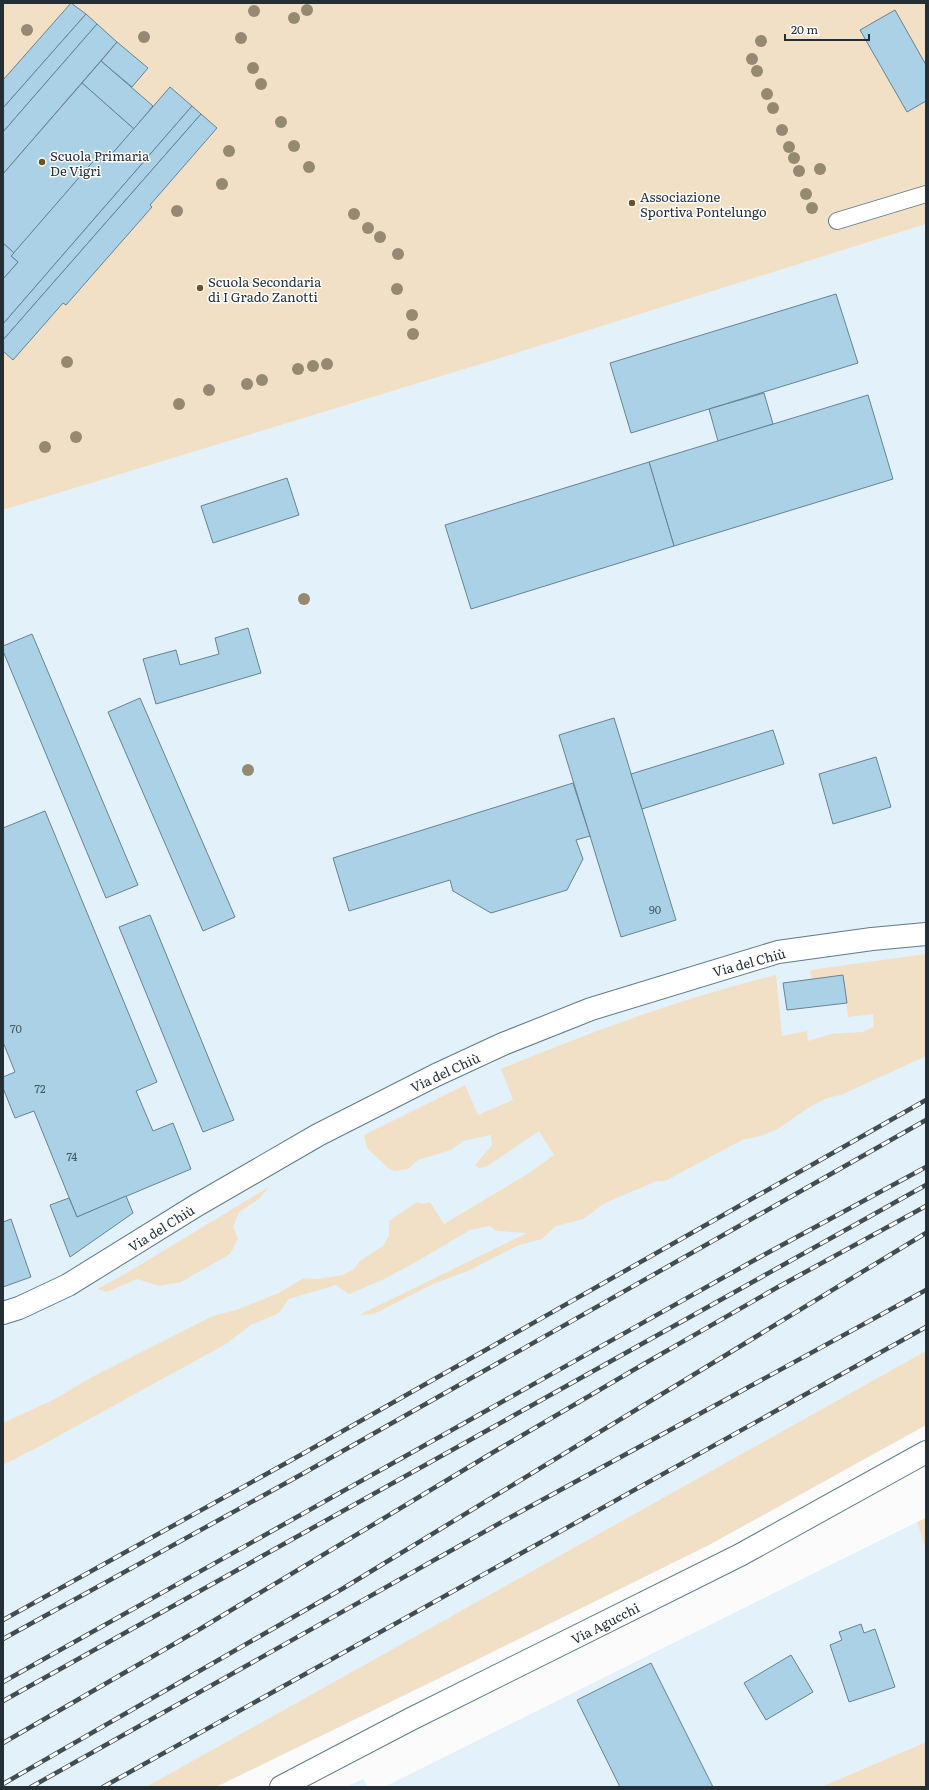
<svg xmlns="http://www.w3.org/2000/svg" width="929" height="1790" font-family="Literata,serif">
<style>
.built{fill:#e2f1fa}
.green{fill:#f2e0c6}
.building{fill:#aad1e6;stroke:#678392}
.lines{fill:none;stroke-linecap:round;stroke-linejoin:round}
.service-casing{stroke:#5f7b89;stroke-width:18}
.tertiary-casing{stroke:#5f7b89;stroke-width:24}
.service{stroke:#fff;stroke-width:16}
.tertiary{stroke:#fff;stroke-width:22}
.rail-casing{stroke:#424d52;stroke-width:4.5}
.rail{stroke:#fff;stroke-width:3;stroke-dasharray:9;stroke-linecap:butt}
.tree{fill:#958971}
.poi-dot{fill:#6d5224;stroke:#fff;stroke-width:1.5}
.labels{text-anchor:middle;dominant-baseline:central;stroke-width:3;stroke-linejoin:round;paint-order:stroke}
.number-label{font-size:11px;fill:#455861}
.poi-label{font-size:13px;fill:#232f35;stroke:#fff;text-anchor:start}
.street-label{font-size:13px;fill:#232f35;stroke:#fff}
</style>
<rect width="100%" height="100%" fill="#fbfbfb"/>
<g class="built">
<path d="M926,224V1425L709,1545L464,1666L216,1787H3V510L491,361Z"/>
<path d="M917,1522L926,1550V1742L821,1787H384Z"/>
<path d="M363,1779L368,1787H346Z"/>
</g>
<g class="green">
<path d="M3,3H926V224L491,361L3,510Z"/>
<path d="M926,954V1056L841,1095C818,1098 799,1115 779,1128C769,1134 755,1138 744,1139L665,1181H657L605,1203L583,1219L556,1226L542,1239L519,1245L470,1270L433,1284L374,1314L359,1315L527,1233L497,1231L490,1226L470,1230L416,1262L382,1280L349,1294L336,1285L289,1299L279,1313L251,1325L226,1344L42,1445L3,1465V1423L55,1399L92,1377L213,1316L236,1310L279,1293L304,1278L318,1279L343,1275L354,1269L360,1261L384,1245L389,1235V1221L417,1202L423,1204L430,1202L444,1224L529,1173L554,1155L539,1131L486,1167L479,1168L475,1165L492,1145L491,1135L463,1141L451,1150L418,1160L408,1169L395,1171L388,1168L367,1148L364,1135L465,1085L478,1115L513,1100L501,1069C590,1032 682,998 776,975L782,1036L807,1031L808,1041L831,1034L862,1032L874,1027L873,1014L848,1017L843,975L812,979L810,970Z"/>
<path d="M269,1187L259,1199L239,1212L233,1227L238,1239L230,1254L181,1282L159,1286L137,1279L107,1292L97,1289L125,1274Z"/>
<path d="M926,1351V1425L709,1545L464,1666L216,1787H146Z"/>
<path d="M926,1518V1550L917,1522Z"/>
<path d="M926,1742V1787H821Z"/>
</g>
<g class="building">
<path d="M71,3L86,14L3,108V80Z"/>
<path d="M895,10L926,65V101L907,112L860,30Z"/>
<path d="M86,14L97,24L3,132V108Z"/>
<path d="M97,24L117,42L3,174V132Z"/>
<path d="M117,42L148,68L132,87L101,61Z"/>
<path d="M101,61L153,106L134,129L82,83Z"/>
<path d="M82,83L134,129L104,163L97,157L14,253L3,243V174Z"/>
<path d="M170,87L192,106L3,324V279L18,262L11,256L97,157L104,163Z"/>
<path d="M192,106L201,114L3,340V324Z"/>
<path d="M201,114L217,128L150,205L152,207L66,305L63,303L13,360L3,351V340Z"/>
<path d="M3,243L14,253L11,256L18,262L3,279Z"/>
<path d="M836,294L858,363L631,433L610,363Z"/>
<path d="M764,393L773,424L718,441L709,409Z"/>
<path d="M868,395L893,479L674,546L649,462Z"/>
<path d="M649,462L674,546L471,609L445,525Z"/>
<path d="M287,478L299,515L213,543L201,506Z"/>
<path d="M248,628L261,673L156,704L143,659L176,650L180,665L219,654L215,638Z"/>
<path d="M32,634L138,885L106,898L3,651V646Z"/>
<path d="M140,698L235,917L203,931L108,712Z"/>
<path d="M614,718L676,920L621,937L559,735Z"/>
<path d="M773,730L784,764L642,809L631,774Z"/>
<path d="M876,757L891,807L833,824L819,774Z"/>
<path d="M573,783L590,836L576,840L583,859L567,890L491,913L453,891L450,880L349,911L333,858Z"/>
<path d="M45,811L157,1082L136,1091L153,1131L173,1123L191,1169L77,1217L34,1111L15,1118L3,1088V1077L15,1072L3,1042V828Z"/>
<path d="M150,915L234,1120L203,1132L119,927Z"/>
<path d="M843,975L847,1003L787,1010L783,983Z"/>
<path d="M126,1196L133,1213L70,1257L50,1205L69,1198L77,1217Z"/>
<path d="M11,1219L31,1277L3,1287V1222Z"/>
<path d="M861,1624L864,1633L875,1629L895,1687L849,1702L830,1645L842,1640L839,1632Z"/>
<path d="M791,1655L813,1692L766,1720L744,1683Z"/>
<path d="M651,1663L713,1787H620L577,1700Z"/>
</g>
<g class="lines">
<defs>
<path id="service" d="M837,221L926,194"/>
<g id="tertiary">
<path d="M3,1313L19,1308L68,1285L197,1205L318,1135L436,1075L503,1044L591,1009L778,952L872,939L926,934"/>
<path d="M281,1787L411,1719L740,1555L926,1452"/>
</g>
</defs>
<use href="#service" class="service-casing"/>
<use href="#tertiary" class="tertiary-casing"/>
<use href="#service" class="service"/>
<use href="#tertiary" class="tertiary"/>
<defs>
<g id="rail">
<path d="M3,1620L297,1457L926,1100"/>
<path d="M3,1639L304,1473L926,1120"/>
<path d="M3,1682L760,1257L926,1167"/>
<path d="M3,1701L926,1185"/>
<path d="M3,1743L200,1629L492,1453L642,1365L778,1287L926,1206"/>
<path d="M3,1784L342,1589L926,1233"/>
<path d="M31,1787L500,1523L926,1290"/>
<path d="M103,1787L926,1327"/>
</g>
</defs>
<use href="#rail" class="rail-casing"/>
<use href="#rail" class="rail"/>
</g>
<g class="tree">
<circle cx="307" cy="10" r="6"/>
<circle cx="254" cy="11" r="6"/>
<circle cx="294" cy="18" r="6"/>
<circle cx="27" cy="30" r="6"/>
<circle cx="144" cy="37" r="6"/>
<circle cx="241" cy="38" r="6"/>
<circle cx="761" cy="41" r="6"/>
<circle cx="752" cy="59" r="6"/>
<circle cx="253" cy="68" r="6"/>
<circle cx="757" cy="71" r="6"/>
<circle cx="261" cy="84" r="6"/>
<circle cx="767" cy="94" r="6"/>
<circle cx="773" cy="108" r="6"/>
<circle cx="281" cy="122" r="6"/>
<circle cx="782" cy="130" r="6"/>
<circle cx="294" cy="146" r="6"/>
<circle cx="789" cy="147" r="6"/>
<circle cx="229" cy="151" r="6"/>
<circle cx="794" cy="158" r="6"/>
<circle cx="309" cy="167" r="6"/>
<circle cx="820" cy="169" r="6"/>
<circle cx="799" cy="171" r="6"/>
<circle cx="222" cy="184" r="6"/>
<circle cx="806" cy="194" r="6"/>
<circle cx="812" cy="208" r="6"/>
<circle cx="177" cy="211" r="6"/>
<circle cx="354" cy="214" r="6"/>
<circle cx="368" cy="228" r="6"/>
<circle cx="380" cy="237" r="6"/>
<circle cx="398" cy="254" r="6"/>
<circle cx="397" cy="289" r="6"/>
<circle cx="412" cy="315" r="6"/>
<circle cx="413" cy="334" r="6"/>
<circle cx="67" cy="362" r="6"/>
<circle cx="327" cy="364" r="6"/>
<circle cx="313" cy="366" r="6"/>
<circle cx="298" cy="369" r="6"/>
<circle cx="262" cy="380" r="6"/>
<circle cx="247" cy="384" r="6"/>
<circle cx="209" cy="390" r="6"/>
<circle cx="179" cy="404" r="6"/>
<circle cx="76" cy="437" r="6"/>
<circle cx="45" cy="447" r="6"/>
<circle cx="304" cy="599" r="6"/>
<circle cx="248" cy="770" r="6"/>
</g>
<g class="poi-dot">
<circle cx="42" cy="162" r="4"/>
<circle cx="632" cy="203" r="4"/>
<circle cx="200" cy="288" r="4"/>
</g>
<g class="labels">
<g class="number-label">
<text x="655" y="909">90</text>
<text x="16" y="1028">70</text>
<text x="40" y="1088">72</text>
<text x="72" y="1156">74</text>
</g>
<g class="poi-label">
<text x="50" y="155">Scuola Primaria<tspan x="50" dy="15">De Vigri</tspan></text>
<text x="640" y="196">Associazione<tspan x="640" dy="15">Sportiva Pontelungo</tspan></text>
<text x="208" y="281">Scuola Secondaria<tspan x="208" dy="15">di I Grado Zanotti</tspan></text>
</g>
<g class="street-label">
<text transform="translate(749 962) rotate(-15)">Via del Chiù</text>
<text transform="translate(445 1072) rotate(-25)">Via del Chiù</text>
<text transform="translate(161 1228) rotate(-32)">Via del Chiù</text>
<text transform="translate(605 1623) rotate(-27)">Via Agucchi</text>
</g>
</g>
<rect width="929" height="1790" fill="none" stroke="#232f35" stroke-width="8"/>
<path d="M785 34v6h84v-6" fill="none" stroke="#232f35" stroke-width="2"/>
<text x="791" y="34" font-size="12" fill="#232f35" stroke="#ffffff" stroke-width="3" paint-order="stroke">20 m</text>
</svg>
